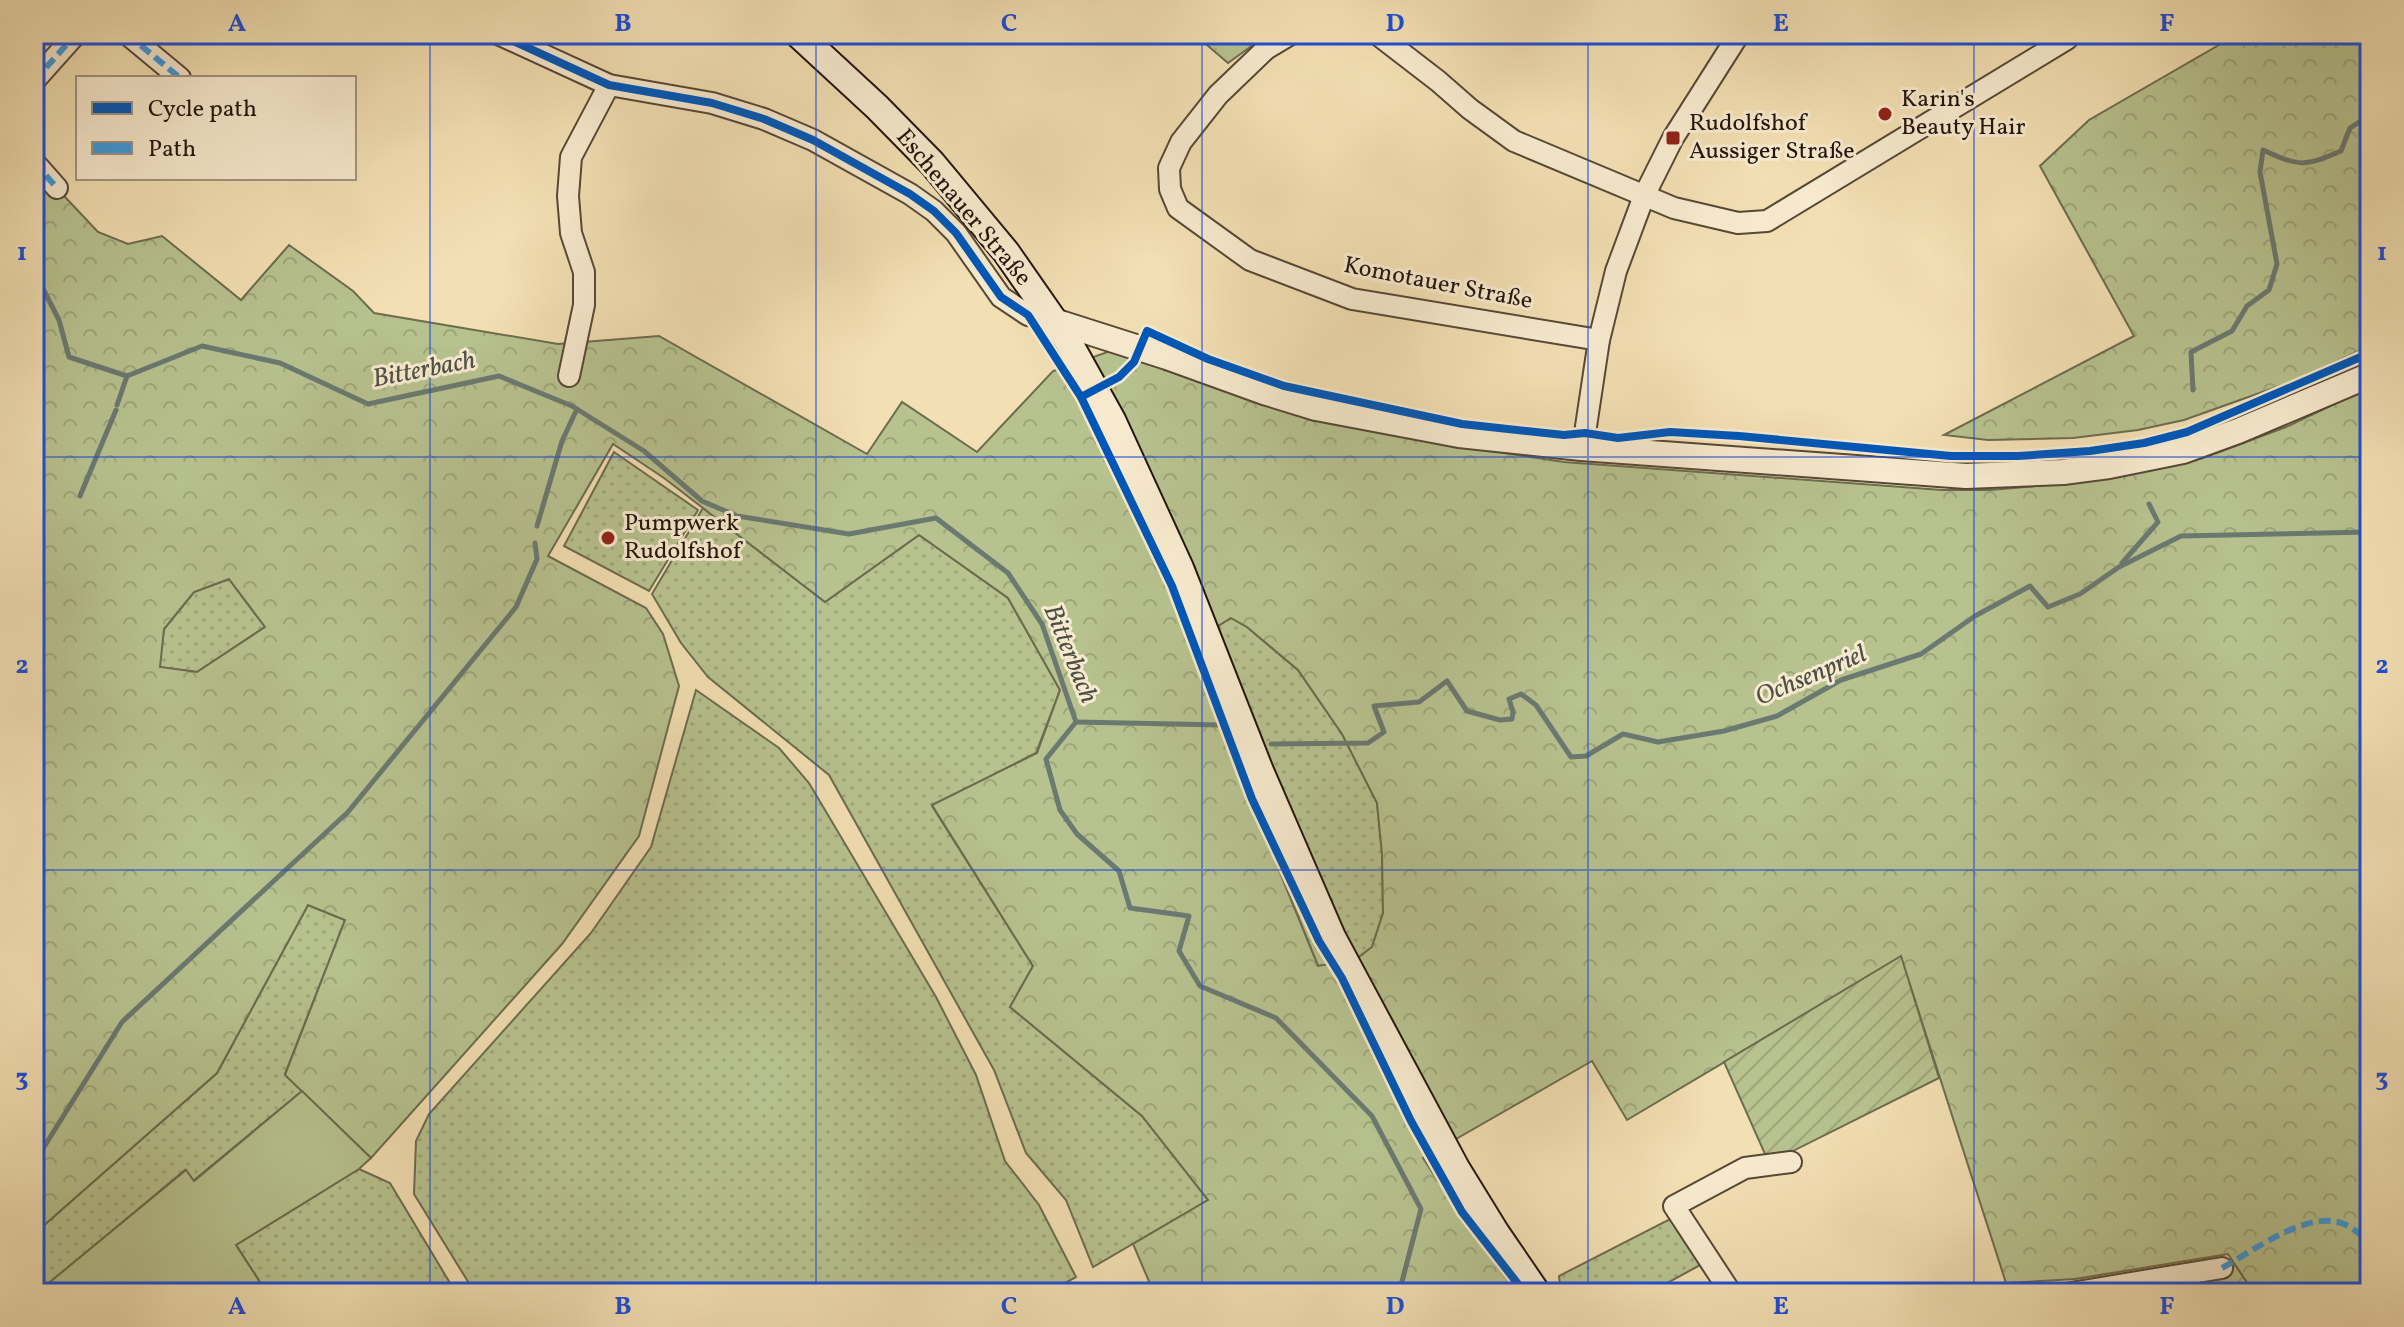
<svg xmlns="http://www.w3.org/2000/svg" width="2404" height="1327" font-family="Vollkorn,serif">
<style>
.grass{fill:url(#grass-dots);stroke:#6c6c4e;stroke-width:2}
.forest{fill:url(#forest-crowns);stroke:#6c6c4e;stroke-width:2;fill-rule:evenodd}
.park{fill:url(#park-tufts);stroke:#6c6c4e;stroke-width:2}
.garden{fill:url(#garden-furrows);stroke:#6c6c4e;stroke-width:2}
.pitch{fill:#b7c28f;stroke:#6c6c4e;stroke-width:2}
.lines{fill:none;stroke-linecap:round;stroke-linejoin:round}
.stream{stroke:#6b7971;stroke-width:5}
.minor-casing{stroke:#564836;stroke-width:24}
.tertiary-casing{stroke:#564836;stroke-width:28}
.secondary-casing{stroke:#22150d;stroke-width:30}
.minor{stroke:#f7eace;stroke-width:20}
.tertiary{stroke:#f7eace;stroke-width:24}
.secondary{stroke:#f7eace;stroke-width:26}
.quiet{stroke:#3c9ade;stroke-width:6;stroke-dasharray:12 6;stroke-linecap:butt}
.cycleway-casing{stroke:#f7eace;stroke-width:13}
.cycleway{stroke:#0057b8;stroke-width:8}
.grid{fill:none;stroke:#1d4ed8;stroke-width:2;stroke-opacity:0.55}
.poi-dot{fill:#8f2418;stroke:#f7eace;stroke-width:3}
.labels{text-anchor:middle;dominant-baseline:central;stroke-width:6;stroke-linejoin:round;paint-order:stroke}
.poi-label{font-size:24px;fill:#22150d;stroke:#f7eace;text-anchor:start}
.street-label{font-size:24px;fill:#22150d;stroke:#f7eace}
.water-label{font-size:26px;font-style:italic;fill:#4d4f47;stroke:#f7eace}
.neatline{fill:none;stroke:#1d4ed8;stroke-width:3}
.grid-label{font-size:26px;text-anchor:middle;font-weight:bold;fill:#1d4ed8}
</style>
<defs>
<pattern id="grass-dots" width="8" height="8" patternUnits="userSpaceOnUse" patternTransform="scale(2)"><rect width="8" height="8" fill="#b7c28f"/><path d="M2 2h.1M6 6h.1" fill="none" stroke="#9da67a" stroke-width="1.8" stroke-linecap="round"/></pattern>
<pattern id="forest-crowns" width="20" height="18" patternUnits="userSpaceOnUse" patternTransform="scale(2)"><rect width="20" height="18" fill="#b7c28f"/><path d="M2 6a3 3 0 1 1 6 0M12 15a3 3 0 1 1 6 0" fill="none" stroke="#9da67a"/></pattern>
<pattern id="park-tufts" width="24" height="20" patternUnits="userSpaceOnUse" patternTransform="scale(2)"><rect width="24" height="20" fill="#b7c28f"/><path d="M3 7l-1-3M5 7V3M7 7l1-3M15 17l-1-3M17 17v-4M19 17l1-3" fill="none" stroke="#9da67a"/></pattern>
<pattern id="garden-furrows" width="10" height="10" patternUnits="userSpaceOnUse" patternTransform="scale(2)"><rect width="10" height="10" fill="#b7c28f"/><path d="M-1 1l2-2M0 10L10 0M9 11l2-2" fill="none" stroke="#9da67a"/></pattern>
</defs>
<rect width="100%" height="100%" fill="#f2dfb3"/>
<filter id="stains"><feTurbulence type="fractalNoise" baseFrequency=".0025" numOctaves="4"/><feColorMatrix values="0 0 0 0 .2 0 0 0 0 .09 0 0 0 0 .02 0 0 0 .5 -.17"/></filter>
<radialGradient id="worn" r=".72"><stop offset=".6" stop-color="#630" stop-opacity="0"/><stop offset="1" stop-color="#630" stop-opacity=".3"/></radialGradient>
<g class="grass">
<path d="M614,452L698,510L649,591L564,546Z"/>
<path d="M703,508L825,602L919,535L1008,598L1060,690L1036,753L932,806L1033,966L1010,1007L1142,1116L1208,1200L1093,1267L1066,1200L1026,1153L994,1070L829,775L708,677L681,643L652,594Z"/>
<path d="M229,579L265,627L197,672L159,667L164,629L194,592Z"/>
<path d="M1231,618L1247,627L1298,670L1342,734L1377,803L1382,854L1383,913L1372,947L1355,960L1318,966L1209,698L1195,657L1199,637Z"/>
<path d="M696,690L779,748L809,783L936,997L976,1075L1005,1161L1039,1205L1076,1277L1047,1293H475L414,1194L416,1141L429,1114L591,933L651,847Z"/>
<path d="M308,905L345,920L285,1074L302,1091L193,1181L185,1170L40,1291V1293H34V1234L217,1073Z"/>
<path d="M359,1169L390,1183L456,1293H267L236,1245Z"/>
<path d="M1674,1217L1702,1264L1649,1293H1566L1560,1285L1559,1276Z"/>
</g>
<g class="forest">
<path d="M2238,34H2370V346L2296,380L2184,420L2138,430L2073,438L1988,440L1944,435L2134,336L2040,166L2089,120Z"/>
<path d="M34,164L98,232L128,244L162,236L241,300L289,245L353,291L374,313L558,344L659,336L867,454L902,402L977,452L1053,371L1116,349L1327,423L1437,443L1564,462L1942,490H1991L2070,483L2203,458L2286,427L2370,387V1293H2254L2228,1254L2075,1279L2006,1283L1901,957L1627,1120L1592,1061L1423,1158L1469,1228L1517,1293H1154L1133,1244L1208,1200L1142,1116L1010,1007L1033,966L932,805L1037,753L1060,690L1008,598L919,535L825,602L664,478L613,444L548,556L646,608L663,634L679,686L639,836L562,944L371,1158L285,1075L345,920L308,905L217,1073L34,1234ZM229,579L265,627L197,672L160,667L164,629L194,592ZM1231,618L1247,627L1298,670L1342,734L1377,803L1382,854L1383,913L1372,947L1355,960L1318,966L1209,698L1195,657L1199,638Z"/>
</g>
<path class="park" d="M1194,34H1268L1228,63Z"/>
<g class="garden">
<path d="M1901,956L1939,1078L1769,1163L1724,1062Z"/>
<path d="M2235,1265L2254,1293H2119Z"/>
</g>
<path class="pitch" d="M302,1091L371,1158L359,1169L236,1245L267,1293H40L39,1291L186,1170L194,1181Z"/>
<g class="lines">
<g class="stream">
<path d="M34,267L37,277L59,320L69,357L127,376L202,346L280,363L368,404L499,376L572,406L644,451L702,501L737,516L849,534L936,518L1008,573L1042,624L1076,722"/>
<path d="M2193,390L2191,352L2232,331L2247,306L2269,290L2277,264L2260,172L2263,150C2300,167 2304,167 2341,151L2350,128L2370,115"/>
<path d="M117,405L127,376"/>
<path d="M80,496L116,410"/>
<path d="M537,526L562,441L577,409"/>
<path d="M2122,563L2158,522L2149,504"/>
<path d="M1076,722L1046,759L1060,810L1077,834L1119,871L1130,908L1189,916L1179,951L1200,986L1276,1018L1372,1116L1421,1209L1399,1293"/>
<path d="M1076,722L1222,725"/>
<path d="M1271,744L1368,743L1384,732L1374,706L1419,702L1447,681L1467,711L1500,720L1512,719L1513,712L1509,699L1521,694L1536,705L1571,757L1586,756L1623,734L1658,742L1724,731L1777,716L1841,680L1921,654L1975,616L2030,586L2048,607L2080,594L2119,567L2181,536L2370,532"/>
<path d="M34,1163L122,1022L348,812L516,607L537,559L535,543"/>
</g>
<defs>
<g id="minor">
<path d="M127,34L180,78"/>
<path d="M498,34L609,85L712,103L764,119L813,140L910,194L934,211L956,233L1001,297L1028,315L1054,321"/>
<path d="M1291,34L1266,49L1218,95L1181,142L1169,168L1170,189L1178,208L1250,260L1352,299L1599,340"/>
<path d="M1377,34L1438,81L1470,109L1514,141L1674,208L1738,223L1767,221L2067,39L2071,34"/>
<path d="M34,81L76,34"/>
<path d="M34,162L57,188"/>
<path d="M569,376L584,305V272L571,233L568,196L571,157L609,85"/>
<path d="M1581,448L1585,433L1599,340L1616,271L1644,196L1673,138L1739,34"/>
<path d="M1731,1293L1674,1206L1745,1168L1791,1162"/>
<path d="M2027,1293H2028"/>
<path d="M2071,1293L2222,1268"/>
</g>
<path id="tertiary" d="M1054,321L1167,357L1264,392L1316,408L1459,435L1581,448L1966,476L2063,472L2109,466L2183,451L2238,431L2370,375"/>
<path id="secondary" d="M798,34L877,107L932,163L1006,252L1068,341L1112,420L1180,568L1260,771L1332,937L1456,1168L1496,1233L1537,1293"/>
</defs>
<use href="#minor" class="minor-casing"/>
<use href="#tertiary" class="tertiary-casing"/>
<use href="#secondary" class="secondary-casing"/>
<use href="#minor" class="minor"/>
<use href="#tertiary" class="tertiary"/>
<use href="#secondary" class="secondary"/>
<g class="quiet">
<path d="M127,34L180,78"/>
<path d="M34,81L76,34"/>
<path d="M34,162L57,188"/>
<path d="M2222,1268C2253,1251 2308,1209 2344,1224C2353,1228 2362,1236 2370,1242"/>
</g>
<defs>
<g id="cycleway">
<path d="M498,34L609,85L712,103L764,119L813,140L910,194L934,211L956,233L1001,297L1028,315L1081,397L1172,586L1252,799L1319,941L1342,978L1411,1121L1462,1212L1525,1293"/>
<path d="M1081,397L1119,377L1134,362L1147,331L1208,359L1284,386L1462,424L1564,435L1585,433L1618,438L1670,432L1739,436L1951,456H2018L2090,451L2144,443L2187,432L2370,353"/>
</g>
</defs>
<use href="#cycleway" class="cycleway-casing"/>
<use href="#cycleway" class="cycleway"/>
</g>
<path class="grid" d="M430,34V1293M816,34V1293M1202,34V1293M1588,34V1293M1974,34V1293M34,457H2370M34,870H2370"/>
<g class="poi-dot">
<circle cx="1885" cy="114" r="8"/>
<rect x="1665" y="130" width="16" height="16" rx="4"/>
<circle cx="608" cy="538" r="8"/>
</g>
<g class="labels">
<g class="poi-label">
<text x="1901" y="100">Karin's<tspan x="1901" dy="28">Beauty Hair</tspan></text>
<text x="1689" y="124">Rudolfshof<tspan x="1689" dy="28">Aussiger Straße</tspan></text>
<text x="624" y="524">Pumpwerk<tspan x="624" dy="28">Rudolfshof</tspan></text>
</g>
<g class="street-label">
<text transform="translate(963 208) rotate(50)">Eschenauer Straße</text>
<text transform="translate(1438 284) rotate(11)">Komotauer Straße</text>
</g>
<g class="water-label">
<text transform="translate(424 370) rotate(-11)">Bitterbach</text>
<text transform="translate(1070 654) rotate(68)">Bitterbach</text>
<text transform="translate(1811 676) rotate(-23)">Ochsenpriel</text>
</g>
</g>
<rect width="2404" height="1327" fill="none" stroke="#f2dfb3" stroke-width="88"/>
<rect x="76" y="76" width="280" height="104" fill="#f7eace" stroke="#a29581" stroke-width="2"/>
<rect x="92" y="102" width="40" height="12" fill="#0057b8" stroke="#a29581" stroke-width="2"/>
<text x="148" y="116" font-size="24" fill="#22150d">Cycle path</text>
<rect x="92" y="142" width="40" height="12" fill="#3c9ade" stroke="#a29581" stroke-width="2"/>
<text x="148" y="156" font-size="24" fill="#22150d">Path</text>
<rect x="44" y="44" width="2316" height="1239" class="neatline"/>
<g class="grid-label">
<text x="237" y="31">A</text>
<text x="623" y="31">B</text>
<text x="1009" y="31">C</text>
<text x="1395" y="31">D</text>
<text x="1781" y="31">E</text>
<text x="2167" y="31">F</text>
<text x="22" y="260">1</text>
<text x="2382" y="260">1</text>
<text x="22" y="673">2</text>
<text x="2382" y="673">2</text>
<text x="22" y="1086">3</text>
<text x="2382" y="1086">3</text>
<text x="237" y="1314">A</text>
<text x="623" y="1314">B</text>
<text x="1009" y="1314">C</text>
<text x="1395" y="1314">D</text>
<text x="1781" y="1314">E</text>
<text x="2167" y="1314">F</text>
</g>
<rect width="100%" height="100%" filter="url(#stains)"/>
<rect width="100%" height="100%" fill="url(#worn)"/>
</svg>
